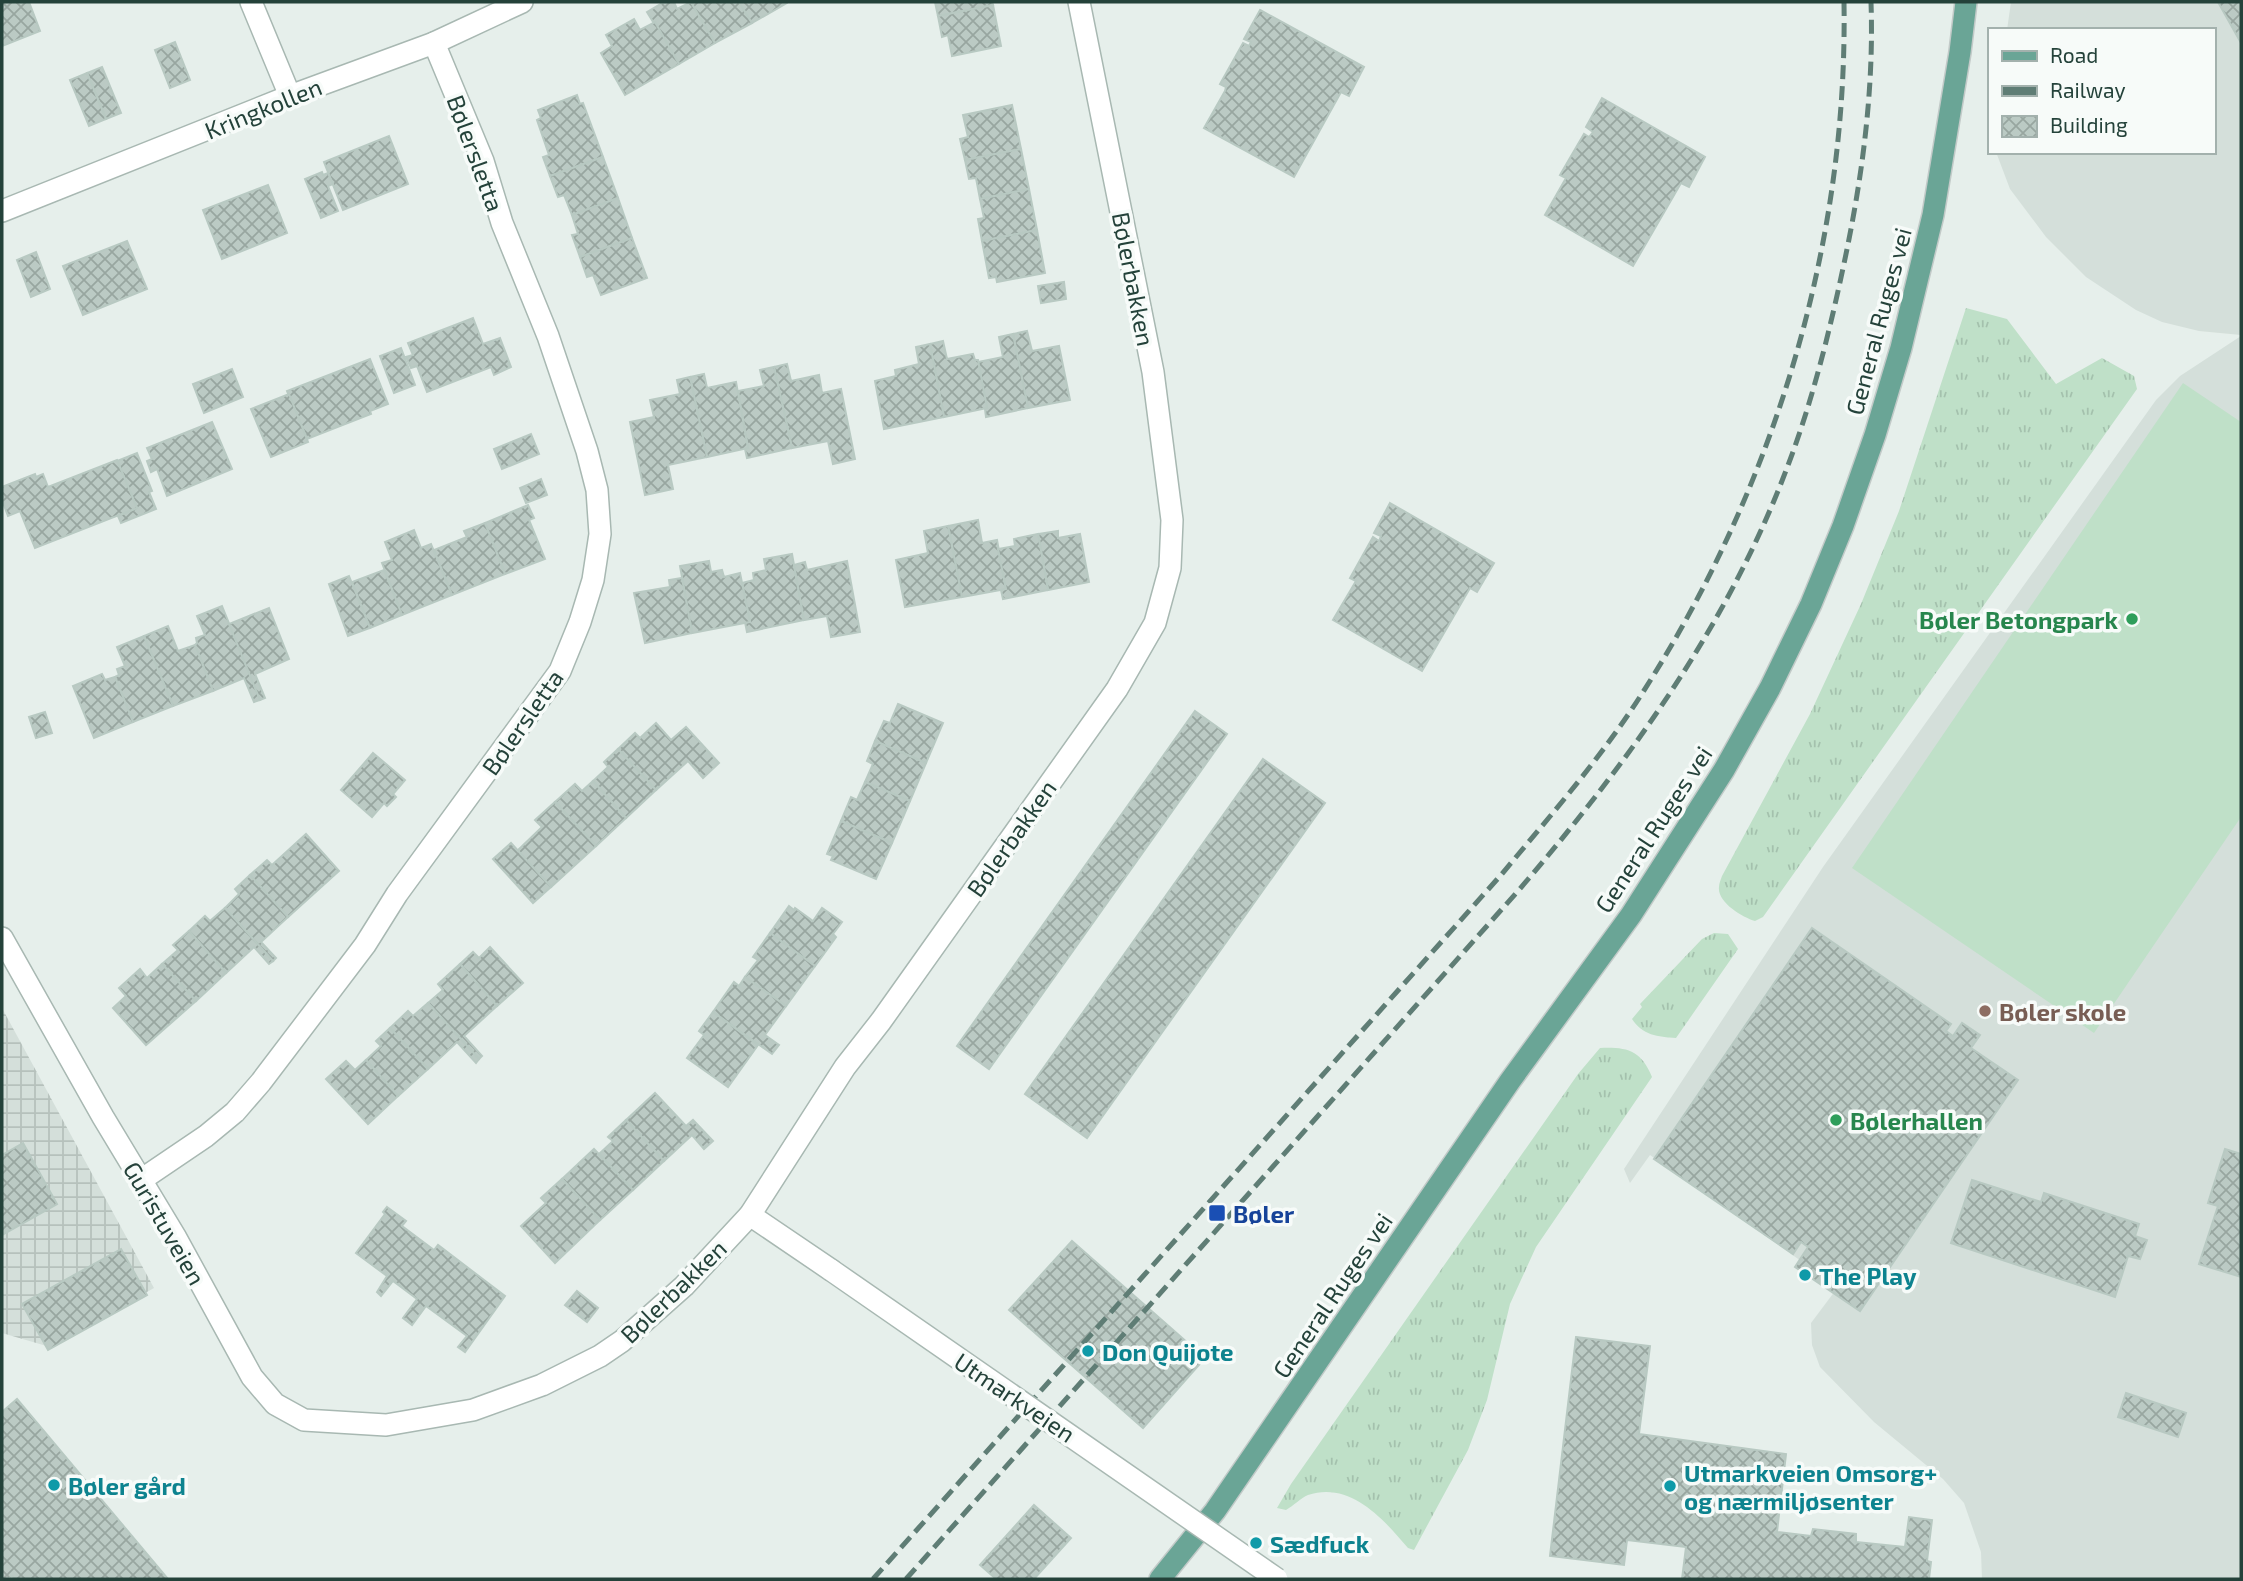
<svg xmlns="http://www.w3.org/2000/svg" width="2243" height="1581" font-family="'Exo 2',sans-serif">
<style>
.built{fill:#d4dfda}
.industrial{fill:url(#industrial-grid)}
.grass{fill:url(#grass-tufts)}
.pitch{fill:#bfe0c8}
.building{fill:url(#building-cross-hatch);stroke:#b8c9c2;stroke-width:2}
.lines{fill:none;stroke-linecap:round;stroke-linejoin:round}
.minor-casing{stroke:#a8b8b2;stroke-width:24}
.major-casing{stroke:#c2cac8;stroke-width:24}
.minor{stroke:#fff;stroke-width:21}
.major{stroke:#6aa596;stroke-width:21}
.rail{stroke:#5f7d75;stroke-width:5;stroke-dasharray:14 7;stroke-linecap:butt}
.minor-bridge-casing{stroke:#a8b8b2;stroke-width:24;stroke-linecap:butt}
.minor-bridge{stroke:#fff;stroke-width:21}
.leisure-dot{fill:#2e9e5b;stroke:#f7fbf9;stroke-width:2.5}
.education-dot{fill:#8d6e63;stroke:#f7fbf9;stroke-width:2.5}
.transit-dot{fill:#1a4fb4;stroke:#f7fbf9;stroke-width:2.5}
.culture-dot{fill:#0f9aa8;stroke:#f7fbf9;stroke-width:2.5}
.labels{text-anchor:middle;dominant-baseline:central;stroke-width:7;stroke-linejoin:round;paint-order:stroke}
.street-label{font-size:24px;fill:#24423a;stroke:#f7fbf9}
.leisure-label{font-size:24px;font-weight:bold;fill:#27864d;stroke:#f7fbf9;text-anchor:end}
.education-label{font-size:24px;font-weight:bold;fill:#785e54;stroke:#f7fbf9;text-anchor:start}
.transit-label{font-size:24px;font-weight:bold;fill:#164399;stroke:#f7fbf9;text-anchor:start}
.culture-label{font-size:24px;font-weight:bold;fill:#0d838f;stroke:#f7fbf9;text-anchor:start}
</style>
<defs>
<pattern id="industrial-grid" width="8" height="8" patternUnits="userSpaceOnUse" patternTransform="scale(1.75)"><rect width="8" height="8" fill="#d4dfda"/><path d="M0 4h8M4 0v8" fill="none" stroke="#b6c1bc"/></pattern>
<pattern id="grass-tufts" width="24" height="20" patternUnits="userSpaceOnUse" patternTransform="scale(1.75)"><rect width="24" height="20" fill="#bfe0c8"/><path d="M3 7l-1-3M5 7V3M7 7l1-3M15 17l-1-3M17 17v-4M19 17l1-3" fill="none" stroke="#a4c1ad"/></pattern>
<pattern id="building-cross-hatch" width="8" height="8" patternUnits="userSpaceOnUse" patternTransform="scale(1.75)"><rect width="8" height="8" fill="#bbcac4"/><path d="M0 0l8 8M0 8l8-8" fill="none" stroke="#98a6a0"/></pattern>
</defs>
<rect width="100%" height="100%" fill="#e6efeb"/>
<g class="built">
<path d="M2011,2H2241V335L2199,331L2162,322L2136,310L2086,277L2046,237L2010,189L1996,152H2213V30H2007Z"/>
<path d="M2241,336V1579H1982L1981,1552L1964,1503L1943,1479L1874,1422L1820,1367L1812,1345L1811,1323L1838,1287L1650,1155L1630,1183L1624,1169L1823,867L2156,400L2180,376Z"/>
</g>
<path class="industrial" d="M2,1008L154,1288L50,1347L2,1333Z"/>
<g class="grass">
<path d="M1966,308L2007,319L2056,384L2102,358L2134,376L2137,389L1763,917L1755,921C1742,917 1717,902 1719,887C1719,883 1721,879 1722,876L1810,714L1861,604L1899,511Z"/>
<path d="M1714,933L1728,934L1738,949L1676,1038C1658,1037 1642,1035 1632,1019L1642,1007L1640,1004L1702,939Z"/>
<path d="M1600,1048C1627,1047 1641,1050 1652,1077L1536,1247L1510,1304L1487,1400L1468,1450L1414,1550L1408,1548C1384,1520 1351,1481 1308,1495C1301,1498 1293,1506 1286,1510L1277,1508L1291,1484L1578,1074Z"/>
</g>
<path class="pitch" d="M2183,383L2241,422V817L2094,1033L1852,868Z"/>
<g class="building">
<path d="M2,2H29L40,31L2,46Z"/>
<path d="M664,2H674L677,9L691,2L715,43L679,64L647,12Z"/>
<path d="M691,2H739L752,23L715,43Z"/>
<path d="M739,2H787V3L752,23Z"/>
<path d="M935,2H992L993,5L938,16Z"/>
<path d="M2218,2H2241V43Z"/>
<path d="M993,5L1001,46L952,56L948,35L942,37L938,16Z"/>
<path d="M1260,10L1364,67L1349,96L1341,92L1294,177L1204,128L1225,91L1226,87L1220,84L1243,43L1249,46L1251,42L1244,39Z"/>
<path d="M634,19L640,30L655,22L679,64L625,95L601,53L612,46L606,35Z"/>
<path d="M175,42L190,80L170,88L155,50Z"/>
<path d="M102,67L121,113L106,119L87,73Z"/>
<path d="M87,73L106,119L89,126L70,80Z"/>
<path d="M577,95L580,104L583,103L603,157L550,176L543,157L549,155L537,120L541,118L538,110Z"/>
<path d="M1602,98L1705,157L1689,187L1681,183L1633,266L1545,215L1566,178L1560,175L1584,134L1589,137L1593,132L1586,127Z"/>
<path d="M1012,105L1021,149L965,160L960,139L968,137L963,115Z"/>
<path d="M389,136L408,184L343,210L324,162Z"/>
<path d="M1021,149L1029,189L980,199L976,178L969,179L965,160Z"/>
<path d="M603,157L618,198L572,215L564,195L558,197L550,176Z"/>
<path d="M322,172L323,175L328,173L333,184L328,186L338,211L321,218L305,179Z"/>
<path d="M268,185L287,233L222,259L203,210Z"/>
<path d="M1029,189L1037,230L982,241L978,219L984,218L980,199Z"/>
<path d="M618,198L632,238L580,257L572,235L578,234L572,215Z"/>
<path d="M1037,230L1045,273L997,282L996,277L989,278L982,241Z"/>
<path d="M632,238L647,278L601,295L593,275L587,277L580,257Z"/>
<path d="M127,241L147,289L83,315L63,266Z"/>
<path d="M36,252L50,289L31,297L17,260Z"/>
<path d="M1064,282L1066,299L1041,303L1038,286Z"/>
<path d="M473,318L483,344L500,338L511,367L494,375L491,367L427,392L417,366L411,368L406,357L413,355L408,343Z"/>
<path d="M1027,331L1032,351L1059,346L1070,400L1028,408L1013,334Z"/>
<path d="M1013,334L1028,408L986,417L985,409L987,408L978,362L1003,357L999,337Z"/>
<path d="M943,341L947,359L973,354L975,360H978L987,408L944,417L930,344Z"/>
<path d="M930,344L944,417L884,429L875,381L896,376L895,370L919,364L916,347Z"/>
<path d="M401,348L415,385L394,393L380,356Z"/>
<path d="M370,359L388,404L370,411L371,414L307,439L287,391Z"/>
<path d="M787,364L791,381L819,375L822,393L841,389L855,459L833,464L828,441L792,448L774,367Z"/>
<path d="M774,367L792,448L747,458L745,449L748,448L738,391L764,386L760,370Z"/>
<path d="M232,369L243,397L204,413L193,384Z"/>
<path d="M704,374L707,388L736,382L748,448L707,457L690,377Z"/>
<path d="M690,377L707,457L668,465L673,489L645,495L630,422L654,417L650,400L680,394L677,380Z"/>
<path d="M289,394L308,442L271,457L251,409Z"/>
<path d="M212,422L232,469L167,496L157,469L151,472L147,461L152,459L147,448Z"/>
<path d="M531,434L539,454L502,469L494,449Z"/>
<path d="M137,453L152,491L149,492L156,509L121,523L118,516L137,508L117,461Z"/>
<path d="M117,460L137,508L35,548L20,511L8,516L2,500V487L35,474L36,477L43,474L48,487Z"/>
<path d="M541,479L547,495L526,503L520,488Z"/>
<path d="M1390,503L1494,563L1477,592L1470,588L1422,671L1333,620L1356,581L1350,578L1373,537L1379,541L1381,536L1374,533Z"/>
<path d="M528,505L534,518L529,520L545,559L505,574L485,523Z"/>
<path d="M978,520L982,543L997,540L1006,589L962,597L948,526Z"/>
<path d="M485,523L505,574L452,595L434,550L467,537L464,531Z"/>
<path d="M948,526L962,597L905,607L896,560L928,553L924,531Z"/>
<path d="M414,530L421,548L431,544L452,595L402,615L382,563L392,560L385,542Z"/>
<path d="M1058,531V538L1080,534L1089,582L1048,590L1038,534Z"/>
<path d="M1038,534L1048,590L1003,599L1001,590L1006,589L998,549L1015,546L1014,539Z"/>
<path d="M792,554L804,620L747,632L745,622H750L742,583L754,580L753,573L766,570L764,559Z"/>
<path d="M709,561L711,572L722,570L724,577L740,573L750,622L692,633L680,566Z"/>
<path d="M847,561L860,632L831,637L827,616L804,620L794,565L805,562L807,570Z"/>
<path d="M384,570L402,615L370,628L352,582Z"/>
<path d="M349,576L370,628L348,636L329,584Z"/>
<path d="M682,578L692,633L645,643L634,593L670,587L669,580Z"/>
<path d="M222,606L260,700L254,702L244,678L213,691L195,645L197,643L196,638L205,635L197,616Z"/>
<path d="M269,608L289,659L255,674L265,698L260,700L229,624Z"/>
<path d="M168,626L178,651L195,645L213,691L173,706L144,636Z"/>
<path d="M144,636L173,706L133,722L115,677L119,675L117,669L125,666L117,647Z"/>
<path d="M102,674L105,680L115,677L133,722L94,738L73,686Z"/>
<path d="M898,704L943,723L926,763L875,741L884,721L890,723Z"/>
<path d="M1195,711L1227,734L989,1069L957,1046Z"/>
<path d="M45,712L52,733L36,738L29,717Z"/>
<path d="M656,723L671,740L686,727L719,763L703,778L688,761L656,790L618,749L635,733L640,738Z"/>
<path d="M875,741L926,763L910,801L865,782L873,764L867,761Z"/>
<path d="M618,749L656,790L626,818L593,781L608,767L604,762Z"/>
<path d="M373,753L405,780L393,794L396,797L387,806L384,803L372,817L341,790Z"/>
<path d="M1263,759L1325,803L1087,1138L1025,1094Z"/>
<path d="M593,781L626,818L596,846L555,802L575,784L582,791Z"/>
<path d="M865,782L910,801L892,843L841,821L851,797L857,800Z"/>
<path d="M555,802L596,846L551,887L517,851L542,827L535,820Z"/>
<path d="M841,821L892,843L876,879L831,860L833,856L827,854Z"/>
<path d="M306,834L339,871L288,917L250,875L267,860L272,865Z"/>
<path d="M511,843L551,887L533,903L493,859Z"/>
<path d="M250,875L288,917L261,942L276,958L273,961L225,908L239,894L235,889Z"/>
<path d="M789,906L794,910L795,908L813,921L822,908L842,922L833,934L836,937L815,966L770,933Z"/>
<path d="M225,908L273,961L269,964L254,947L226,973L189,931L205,916L210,921Z"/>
<path d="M1812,928L1951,1024L1946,1031L1953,1036L1962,1023L1980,1035L1971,1048L2018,1080L1860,1311L1795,1267L1808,1247L1801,1242L1793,1254L1654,1159Z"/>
<path d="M189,931L226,973L196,1001L162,964L178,950L173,945Z"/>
<path d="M770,933L815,966L786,1006L745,977L758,960L753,957Z"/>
<path d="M490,947L523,983L497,1006L460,964L473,952L479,958Z"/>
<path d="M162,964L196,1001L146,1045L113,1008L126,996L119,988L140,969L147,978Z"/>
<path d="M460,964L497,1006L464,1036L482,1056L479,1059L428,1003L443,990L438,984Z"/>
<path d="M745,977L786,1006L765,1035L779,1045L772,1054L713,1012L734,982L739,986Z"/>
<path d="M428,1003L479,1059L476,1063L457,1042L428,1069L390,1028L408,1011L413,1016Z"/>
<path d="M713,1012L758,1045L728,1087L687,1058L704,1035L699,1031Z"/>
<path d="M390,1028L428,1069L398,1096L366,1060L381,1046L376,1041Z"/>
<path d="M366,1060L398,1096L368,1124L326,1079L346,1061L355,1070Z"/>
<path d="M655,1093L686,1126L693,1120L713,1141L704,1149L692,1135L664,1161L626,1120Z"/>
<path d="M626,1120L664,1161L633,1190L599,1154L613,1141L608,1137Z"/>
<path d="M23,1143L57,1204L2,1235V1155Z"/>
<path d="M594,1149L633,1190L600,1220L562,1179Z"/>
<path d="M2225,1149L2241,1154V1277L2199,1264L2218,1206L2208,1203Z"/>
<path d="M562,1179L600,1220L555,1263L521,1226L546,1203L541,1198Z"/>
<path d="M1972,1180L2041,1202L2044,1193L2139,1224L2135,1236L2147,1240L2140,1259L2128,1256L2115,1297L1951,1243Z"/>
<path d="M387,1207L406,1221L402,1226L434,1250L438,1245L505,1296L465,1352L458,1347L467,1336L426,1306L412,1325L403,1318L417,1299L393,1281L381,1296L377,1292L387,1276L356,1253L385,1214L383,1212Z"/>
<path d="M1072,1241L1205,1358L1143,1428L1009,1310Z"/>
<path d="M121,1249L147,1295L48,1350L22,1304Z"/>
<path d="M577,1291L598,1308L587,1322L565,1305Z"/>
<path d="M1576,1337L1650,1346L1639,1434L1786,1454L1777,1532L1811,1536L1813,1529L1856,1534V1542L1905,1547L1909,1517L1932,1520L1927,1561L1931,1562L1929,1579H1682L1686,1547L1627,1540L1624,1565L1550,1556Z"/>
<path d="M2126,1393L2186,1413L2178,1437L2118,1417Z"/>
<path d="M17,1399L168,1579H15L12,1576L8,1579H2V1412Z"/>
<path d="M1034,1505L1071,1538L1034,1579H996L980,1565Z"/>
</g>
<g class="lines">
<defs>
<g id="minor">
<path d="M251,2L290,96"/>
<path d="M2,211L290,96L434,43L522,2"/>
<path d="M2,938L103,1117L176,1238L252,1377L275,1404L304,1420L386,1425L473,1410L542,1385L600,1356L622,1341L684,1286L750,1215L845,1067L881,1021L1117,689L1155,623L1170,568L1172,520L1153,372L1079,2"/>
<path d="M141,1180L206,1136L235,1112L261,1082L365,945L397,894L560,671L580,622L593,580L600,534L597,490L587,451L548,336L502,223L483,161L434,43"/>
<path d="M750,1215L831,1270"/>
</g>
<path id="major" d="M1160,1579L1215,1511L1510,1081L1631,915L1724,770L1770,688L1811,604L1843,526L1875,435L1901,348L1933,215L1960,52L1966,2"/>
</defs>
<use href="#minor" class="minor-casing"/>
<use href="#major" class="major-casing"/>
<use href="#minor" class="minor"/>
<use href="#major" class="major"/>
<g class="rail">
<path d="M873,1579L1501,875C1550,816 1602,757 1643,692C1774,487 1848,245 1844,2"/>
<path d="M906,1579L1518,891C1628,763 1727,627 1787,468C1813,400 1831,326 1846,254C1863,172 1874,86 1871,2"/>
</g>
<defs>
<path id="minor-bridge" d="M831,1270L1277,1579"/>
</defs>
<use href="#minor-bridge" class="minor-bridge-casing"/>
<use href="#minor-bridge" class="minor-bridge"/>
</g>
<g class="leisure-dot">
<circle cx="2132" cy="619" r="7"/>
<circle cx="1836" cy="1120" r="7"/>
</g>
<circle class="education-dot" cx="1985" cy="1011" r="7"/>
<rect class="transit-dot" x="1208" y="1204" width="18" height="18" rx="3.5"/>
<g class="culture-dot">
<circle cx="1805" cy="1275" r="7"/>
<circle cx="1088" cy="1351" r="7"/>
<circle cx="54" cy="1485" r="7"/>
<circle cx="1670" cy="1486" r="7"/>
<circle cx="1256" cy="1543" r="7"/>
</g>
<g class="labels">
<g class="street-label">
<text transform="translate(263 108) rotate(-22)">Kringkollen</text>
<text transform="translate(476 153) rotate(70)">Bølersletta</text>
<text transform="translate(1134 279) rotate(79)">Bølerbakken</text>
<text transform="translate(1878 321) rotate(-75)">General Ruges vei</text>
<text transform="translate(522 722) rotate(-55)">Bølersletta</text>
<text transform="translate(1653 829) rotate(-57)">General Ruges vei</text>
<text transform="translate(1011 838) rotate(-55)">Bølerbakken</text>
<text transform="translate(165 1223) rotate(60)">Guristuveien</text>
<text transform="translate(673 1291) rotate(-44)">Bølerbakken</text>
<text transform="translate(1332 1295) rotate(-56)">General Ruges vei</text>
<text transform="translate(1015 1397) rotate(34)">Utmarkveien</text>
</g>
<g class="leisure-label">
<text x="2118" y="619">Bøler Betongpark</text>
<text x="1850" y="1120" text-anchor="start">Bølerhallen</text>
</g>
<g class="education-label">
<text x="1999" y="1011">Bøler skole</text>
</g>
<g class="transit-label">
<text x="1233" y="1213">Bøler</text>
</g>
<g class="culture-label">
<text x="1819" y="1275">The Play</text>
<text x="1102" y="1351">Don Quijote</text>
<text x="1684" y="1472">Utmarkveien Omsorg+<tspan x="1684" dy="28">og nærmiljøsenter</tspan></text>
<text x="68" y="1485">Bøler gård</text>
<text x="1270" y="1543">Sædfuck</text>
</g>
</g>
<rect width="2243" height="1581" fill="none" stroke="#24423a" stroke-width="7"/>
<rect x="1988" y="28" width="228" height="126" fill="#f7fbf9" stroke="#a3b1ad" stroke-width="2"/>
<rect x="2002" y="51" width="35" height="10" fill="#6aa596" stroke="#a3b1ad" stroke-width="2"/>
<text x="2050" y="63" font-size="21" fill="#24423a">Road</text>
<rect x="2002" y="86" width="35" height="10" fill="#5f7d75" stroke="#a3b1ad" stroke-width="2"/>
<text x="2050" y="98" font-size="21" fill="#24423a">Railway</text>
<rect x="2002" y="116" width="35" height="21" fill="url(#building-cross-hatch)" stroke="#a3b1ad" stroke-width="2"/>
<text x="2050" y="133" font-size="21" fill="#24423a">Building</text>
</svg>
